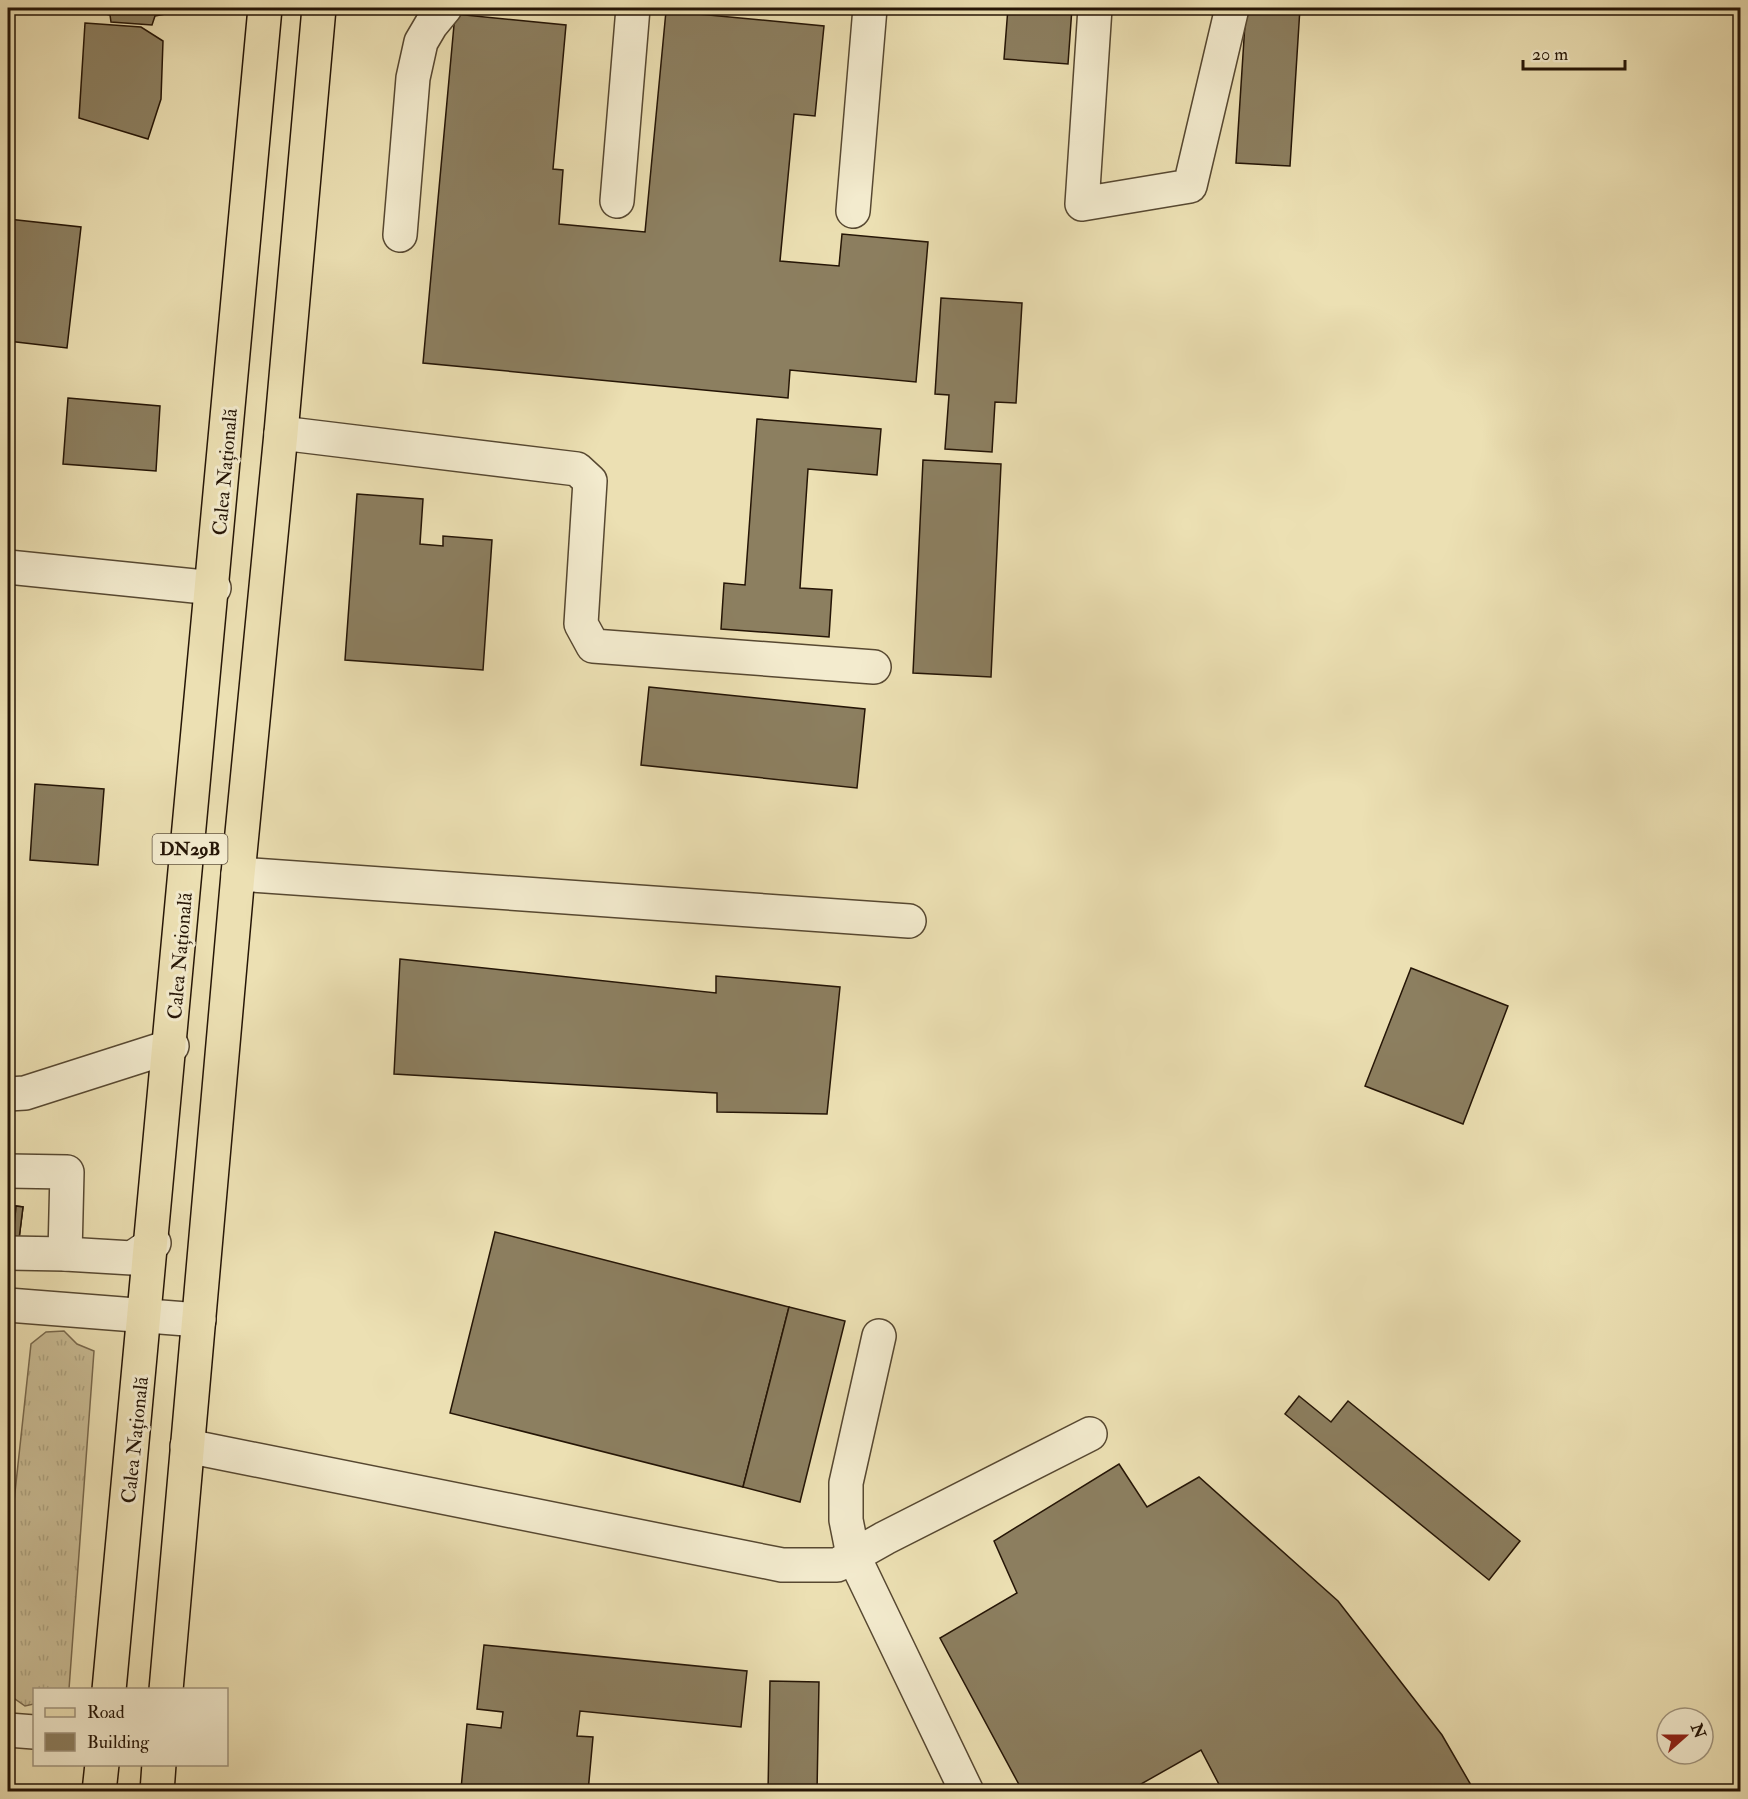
<svg xmlns="http://www.w3.org/2000/svg" width="1748" height="1799" font-family="'IM FELL Double Pica',serif">
<style>
.grass{fill:url(#grass-tufts);stroke:#78694e;stroke-width:1.5}
.building{fill:#8c7f60;stroke:#251506;stroke-width:1.5}
.lines{fill:none;stroke-linecap:round;stroke-linejoin:round}
.minor-casing{stroke:#574831;stroke-width:36}
.major-casing{stroke:#251506;stroke-width:36}
.minor{stroke:#f3ebce;stroke-width:33}
.major{stroke:#ece0b3;stroke-width:33}
.labels{text-anchor:middle;dominant-baseline:central;stroke-width:6;stroke-linejoin:round;paint-order:stroke}
.shield{fill:#f3ebce;stroke:#635542;stroke-width:1.5}
.shield-label{font-size:18px;font-weight:bold;fill:#251506}
.street-label{font-size:20px;fill:#251506;stroke:#f3ebce}
</style>
<defs>
<pattern id="grass-tufts" width="24" height="20" patternUnits="userSpaceOnUse" patternTransform="scale(1.5)"><rect width="24" height="20" fill="#cabd96"/><path d="M3 7l-1-3M5 7V3M7 7l1-3M15 17l-1-3M17 17v-4M19 17l1-3" fill="none" stroke="#ada280"/></pattern>
</defs>
<rect width="100%" height="100%" fill="#ece0b3"/>
<filter id="stains"><feTurbulence type="fractalNoise" baseFrequency=".00333" numOctaves="4"/><feColorMatrix values="0 0 0 0 .2 0 0 0 0 .09 0 0 0 0 .02 0 0 0 .5 -.17"/></filter>
<radialGradient id="worn" r=".72"><stop offset=".6" stop-color="#630" stop-opacity="0"/><stop offset="1" stop-color="#630" stop-opacity=".3"/></radialGradient>
<path class="grass" d="M64,1331L77,1344L94,1351L69,1689L34,1690V1704L25,1706L8,1694L10,1589L8,1557L31,1344L46,1332Z"/>
<g class="building">
<path d="M8,8H14L9,87H8Z"/>
<path d="M88,8H171L170,13L155,16L152,25L111,22L110,15L88,10Z"/>
<path d="M1008,8H1072L1068,64L1004,59Z"/>
<path d="M1246,8H1300L1290,166L1236,163Z"/>
<path d="M666,11L824,26L815,116L794,114L780,261L839,266L842,234L928,242L916,382L790,370L788,398L423,363L455,14L566,25L553,169L563,170L559,224L645,232Z"/>
<path d="M85,23L141,27L163,41L161,99L148,139L79,118Z"/>
<path d="M8,219L81,227L67,348L8,341Z"/>
<path d="M941,298L1022,303L1016,403L995,402L992,452L945,449L949,395L935,394Z"/>
<path d="M68,398L160,406L156,471L63,464Z"/>
<path d="M757,419L881,429L877,475L808,469L800,588L832,590L829,637L721,629L724,583L745,585Z"/>
<path d="M923,460L1001,464L991,677L913,673Z"/>
<path d="M357,494L423,499L420,544L443,546V536L492,540L483,670L345,660Z"/>
<path d="M8,596L14,597L8,672Z"/>
<path d="M649,687L865,709L857,788L641,765Z"/>
<path d="M35,784L104,789L98,865L30,860Z"/>
<path d="M400,959L716,993V976L840,987L827,1114L717,1112V1093L394,1074Z"/>
<path d="M1411,968L1508,1006L1463,1124L1365,1086Z"/>
<path d="M8,1205L23,1207L19,1239L8,1237Z"/>
<path d="M16,1206L23,1207L19,1239L13,1238Z"/>
<path d="M495,1232L789,1307L743,1487L450,1413Z"/>
<path d="M789,1307L845,1321L800,1502L743,1487Z"/>
<path d="M8,1388H11L8,1430Z"/>
<path d="M1299,1396L1331,1422L1348,1401L1520,1541L1489,1580L1285,1414Z"/>
<path d="M1119,1464L1147,1507L1199,1477L1338,1601L1442,1735L1475,1792H1223L1201,1750L1127,1792H1023L940,1638L1017,1593L994,1541Z"/>
<path d="M484,1645L747,1671L741,1727L580,1711L577,1736L593,1737L588,1792H485L461,1789L467,1724L501,1728L503,1712L477,1709Z"/>
<path d="M770,1681L819,1682L817,1792H768Z"/>
</g>
<g class="lines">
<defs>
<g id="minor">
<path d="M1095,8L1082,204L1190,186L1232,8"/>
<path d="M617,201L633,8"/>
<path d="M853,211L870,8"/>
<path d="M400,235L413,78L421,42L431,25L445,8"/>
<path d="M281,433L577,469L590,481L581,624L593,646L874,667"/>
<path d="M8,567L214,588"/>
<path d="M238,874L909,921"/>
<path d="M8,1094L25,1093L172,1046"/>
<path d="M8,1171L67,1172L65,1254"/>
<path d="M8,1253L65,1254L132,1258L154,1243"/>
<path d="M8,1305L199,1320"/>
<path d="M879,1336L846,1483V1520L853,1555L967,1792"/>
<path d="M187,1446L782,1565H837L885,1538L1090,1434"/>
<path d="M8,1730L34,1732"/>
</g>
<g id="major">
<path d="M109,1690C166,1129 216,568 265,8"/>
<path d="M166,1690L238,874L281,433L319,8"/>
<path d="M99,1792L102,1764"/>
<path d="M157,1792L159,1764"/>
</g>
</defs>
<use href="#minor" class="minor-casing"/>
<use href="#major" class="major-casing"/>
<use href="#minor" class="minor"/>
<use href="#major" class="major"/>
</g>
<g class="labels">
<rect class="shield" x="152.5" y="834" width="75" height="30" rx="4.5"/>
<g class="shield-label">
<text x="190" y="849">DN29B</text>
</g>
<g class="street-label">
<text transform="translate(225 472) rotate(-85)">Calea Națională</text>
<text transform="translate(180 956) rotate(-85)">Calea Națională</text>
<text transform="translate(135 1440) rotate(-84)">Calea Națională</text>
</g>
</g>
<rect width="1748" height="1799" fill="none" stroke="#ece0b3" stroke-width="30"/>
<rect x="9" y="9" width="1730" height="1781" fill="none" stroke="#251506" stroke-width="3"/>
<rect x="15" y="15" width="1718" height="1769" fill="none" stroke="#251506" stroke-width="1.5"/>
<rect x="33" y="1688" width="195" height="78" fill="#f3ebce" stroke="#a1957e" stroke-width="1.5"/>
<rect x="45" y="1708" width="30" height="9" fill="#ece0b3" stroke="#a1957e" stroke-width="1.5"/>
<text x="87" y="1718" font-size="18" fill="#251506">Road</text>
<rect x="45" y="1733" width="30" height="18" fill="#8c7f60" stroke="#a1957e" stroke-width="1.5"/>
<text x="87" y="1748" font-size="18" fill="#251506">Building</text>
<g transform="translate(1685 1736) rotate(69)"><circle r="28" fill="#f3ebce" stroke="#a1957e" stroke-width="1.5"/>
<path d="M0-4.5L10 22L0 15L-10 22Z" fill="#8f2418"/>
<text y="-9" font-size="16" font-weight="bold" text-anchor="middle" fill="#251506">N</text>
</g>
<path d="M1523 60v9h102v-9" fill="none" stroke="#251506" stroke-width="3"/>
<text x="1532" y="60" font-size="18" fill="#251506" stroke="#f3ebce" stroke-width="4.5" paint-order="stroke">20 m</text>
<rect width="100%" height="100%" filter="url(#stains)"/>
<rect width="100%" height="100%" fill="url(#worn)"/>
</svg>
